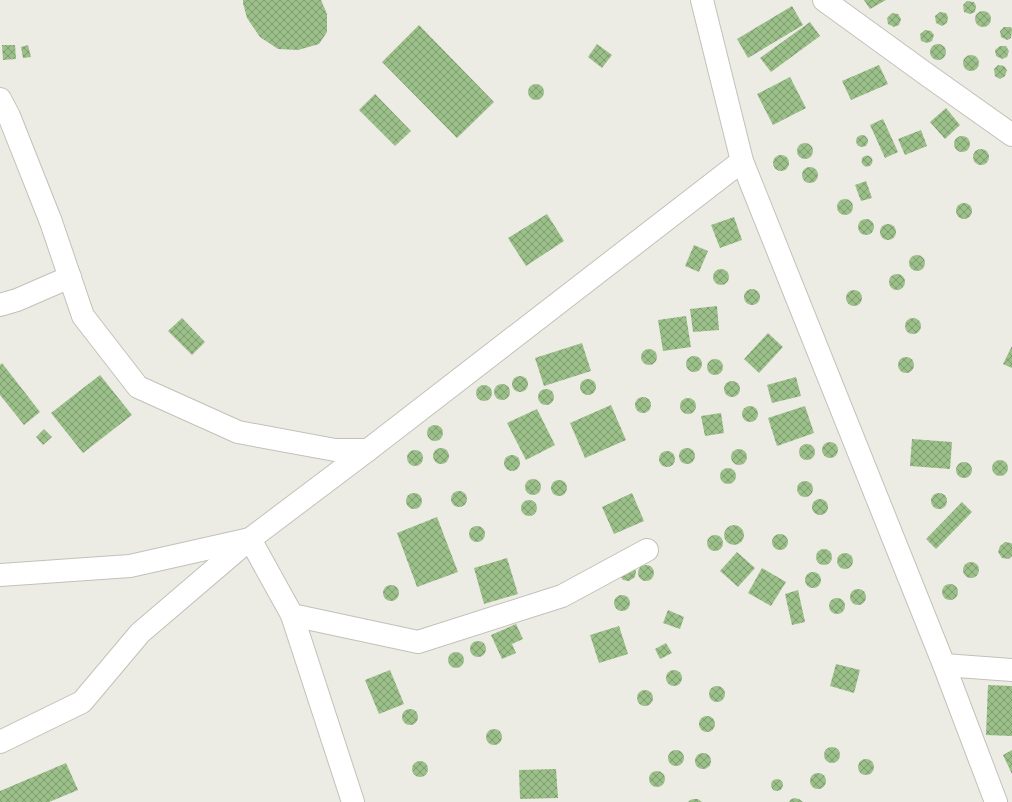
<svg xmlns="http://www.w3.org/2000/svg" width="1012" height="802" font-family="Roboto,sans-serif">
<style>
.building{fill:url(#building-cross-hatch)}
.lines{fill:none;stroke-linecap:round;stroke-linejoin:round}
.minor-casing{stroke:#c2c1b9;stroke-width:24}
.minor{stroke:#fff;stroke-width:22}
</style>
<defs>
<pattern id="building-cross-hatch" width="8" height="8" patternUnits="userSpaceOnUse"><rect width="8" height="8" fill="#9bbf89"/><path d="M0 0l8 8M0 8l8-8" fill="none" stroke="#7f9c71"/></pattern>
</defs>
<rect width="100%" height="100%" fill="#edece4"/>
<g class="building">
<path d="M243,0H321L327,14V32L319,44L298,50L278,49L260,37L247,18L243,3Z"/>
<path d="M864,0H886L870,9Z"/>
<path d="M967,1L974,2L976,6L975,12L970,14L964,12L963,5Z"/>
<path d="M792,6L803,25L748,58L737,39Z"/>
<circle cx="983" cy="19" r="8"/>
<path d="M940,12L946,13L948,17L947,23L942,26L936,23L935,16Z"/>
<path d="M892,13L898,14L901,19L899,25L894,27L888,24L887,18Z"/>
<path d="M810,22L820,36L771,72L760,58Z"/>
<path d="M419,25L494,102L457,138L382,62Z"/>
<path d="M1004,27H1011L1012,30L1011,38L1007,40L1001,37L1000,31Z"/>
<path d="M925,30L931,31L934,35L932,41L927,43L921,41L920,34Z"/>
<circle cx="938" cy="52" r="8"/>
<path d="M597,44L612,55L602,68L588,57Z"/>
<path d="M2,45H15L16,59L3,60Z"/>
<path d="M28,45L31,57L23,58L21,47Z"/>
<path d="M1000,46H1006L1009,51L1007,57L1002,59L996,56L995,50Z"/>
<circle cx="971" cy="63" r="8"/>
<path d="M879,65L888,84L851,100L842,81Z"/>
<path d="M998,65L1004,66L1007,70L1005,76L1000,79L995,76L994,69Z"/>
<path d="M790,77L806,108L773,125L757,94Z"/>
<circle cx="536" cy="92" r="8"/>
<path d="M375,94L411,131L395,146L359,110Z"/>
<path d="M946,108L960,125L945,139L930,122Z"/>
<path d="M883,119L898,152L885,158L870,125Z"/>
<path d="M921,130L927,146L905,155L898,139Z"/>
<circle cx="862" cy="141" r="6"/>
<circle cx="962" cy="144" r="8"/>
<circle cx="805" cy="151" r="8"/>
<circle cx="981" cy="157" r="8"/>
<circle cx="781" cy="163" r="8"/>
<circle cx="867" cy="161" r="5.5"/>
<circle cx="810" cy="175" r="8"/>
<path d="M866,181L872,198L861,201L855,185Z"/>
<circle cx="845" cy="207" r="8"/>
<circle cx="964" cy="211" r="8"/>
<path d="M547,214L564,241L526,266L508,238Z"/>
<path d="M734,217L742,240L720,248L711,225Z"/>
<circle cx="866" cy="227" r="8"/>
<circle cx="888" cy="232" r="8"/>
<path d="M694,245L708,251L699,272L685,266Z"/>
<circle cx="917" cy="263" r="8"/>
<circle cx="721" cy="277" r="8"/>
<circle cx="897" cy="282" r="8"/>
<circle cx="752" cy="297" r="8"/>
<circle cx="854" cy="298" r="8"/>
<path d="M717,306L719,330L693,332L690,309Z"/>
<path d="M686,316L691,347L663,351L658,320Z"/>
<circle cx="913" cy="326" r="8"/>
<path d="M182,318L205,342L192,355L168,331Z"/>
<path d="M768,333L783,347L759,373L744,359Z"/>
<path d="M582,343L591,371L544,386L535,358Z"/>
<path d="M1012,346V368L1003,364Z"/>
<circle cx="649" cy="357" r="8"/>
<circle cx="694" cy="364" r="8"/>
<circle cx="906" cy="365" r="8"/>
<circle cx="715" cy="367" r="8"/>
<path d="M2,363L40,412L24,425L0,395V365Z"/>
<path d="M100,375L132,415L83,453L51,413Z"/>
<circle cx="520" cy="384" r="8"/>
<path d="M796,377L801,396L772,403L767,385Z"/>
<circle cx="588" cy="387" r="8"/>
<circle cx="732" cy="389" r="8"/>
<circle cx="502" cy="392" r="8"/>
<circle cx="484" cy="393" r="8"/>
<circle cx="546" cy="397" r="8"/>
<circle cx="643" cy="405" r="8"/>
<circle cx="688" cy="406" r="8"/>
<path d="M611,405L626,440L585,458L570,423Z"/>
<circle cx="750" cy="414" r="8"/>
<path d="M805,406L814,433L777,446L768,418Z"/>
<path d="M537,409L555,445L526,460L507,423Z"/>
<path d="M721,413L724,433L705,436L701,416Z"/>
<circle cx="435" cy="433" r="8"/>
<path d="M44,429L52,437L43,445L36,437Z"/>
<path d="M912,439L952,442L950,469L910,466Z"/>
<circle cx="830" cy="450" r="8"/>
<circle cx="807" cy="452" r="8"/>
<circle cx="441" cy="456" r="8"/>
<circle cx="687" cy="456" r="8"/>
<circle cx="739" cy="457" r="8"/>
<circle cx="415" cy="458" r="8"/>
<circle cx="667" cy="459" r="8"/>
<circle cx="512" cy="463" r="8"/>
<circle cx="1000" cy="468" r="8"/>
<circle cx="964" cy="470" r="8"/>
<circle cx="728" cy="476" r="8"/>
<circle cx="533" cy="487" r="8"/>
<circle cx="559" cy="488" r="8"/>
<circle cx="805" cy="489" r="8"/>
<circle cx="459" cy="499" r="8"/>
<circle cx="414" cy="501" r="8"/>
<circle cx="939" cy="501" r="8"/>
<path d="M632,493L644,521L614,534L602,507Z"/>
<circle cx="820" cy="507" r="8"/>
<circle cx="529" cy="508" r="8"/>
<path d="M962,502L972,512L936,549L926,539Z"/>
<path d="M437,517L458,572L417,587L397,533Z"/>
<circle cx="734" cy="535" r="10"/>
<circle cx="477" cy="534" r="8"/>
<circle cx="780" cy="542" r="8"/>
<circle cx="715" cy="543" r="8"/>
<path d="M1005,542L1011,543L1012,544V556L1009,559L1002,558L998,552L1000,546Z"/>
<circle cx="824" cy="557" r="8"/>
<path d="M737,552L755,568L738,587L720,571Z"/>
<circle cx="845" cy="561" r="8"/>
<path d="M507,558L518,594L484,604L474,568Z"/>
<circle cx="971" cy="570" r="8"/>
<circle cx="646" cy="573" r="8"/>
<path d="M632,565L636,571L635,577L629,581L623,580L619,574Z"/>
<path d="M762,568L786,582L771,606L748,593Z"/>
<circle cx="813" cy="580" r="8"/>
<circle cx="950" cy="592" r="8"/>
<circle cx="391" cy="593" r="8"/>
<circle cx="858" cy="597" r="8"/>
<path d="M798,590L805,622L792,625L785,594Z"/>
<circle cx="622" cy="603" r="8"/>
<circle cx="837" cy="606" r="8"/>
<path d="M668,610L684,617L680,629L663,623Z"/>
<path d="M516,624L523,639L512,644L516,653L502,659L491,635Z"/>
<path d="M619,626L628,654L599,663L590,635Z"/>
<circle cx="478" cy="649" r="8"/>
<path d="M666,643L672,653L660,659L655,649Z"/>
<circle cx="456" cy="660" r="8"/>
<path d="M836,664L860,670L854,693L830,686Z"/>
<circle cx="674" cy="678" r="8"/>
<path d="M390,670L404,704L379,714L365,680Z"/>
<path d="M988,685L1012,686V736L986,735Z"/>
<circle cx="717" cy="694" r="8"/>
<circle cx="645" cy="698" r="8"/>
<circle cx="410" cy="717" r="8"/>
<circle cx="707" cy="724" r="8"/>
<circle cx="494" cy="737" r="8"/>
<circle cx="832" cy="755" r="8"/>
<circle cx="676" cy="758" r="8"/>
<path d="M1012,750V774L1003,755Z"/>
<circle cx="703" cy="761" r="8"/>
<circle cx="866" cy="767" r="8"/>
<circle cx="420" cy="769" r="8"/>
<path d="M66,763L78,790L49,802H0V791Z"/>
<path d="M556,769L558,798L520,799L519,770Z"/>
<circle cx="657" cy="779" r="8"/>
<circle cx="818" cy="781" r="8"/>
<circle cx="777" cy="785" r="6"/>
<path d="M794,798L799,799L803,802H789L790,800Z"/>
<path d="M694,799H698L702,802H688L690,800Z"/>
</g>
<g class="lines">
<defs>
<g id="minor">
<path d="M702,0L742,161L944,665L996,802"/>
<path d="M824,0L926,74L1012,135"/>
<path d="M0,99L9,116L51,222L83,316L138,387L238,432L335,450H368"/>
<path d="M0,305L17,300L70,277"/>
<path d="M0,575L130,566L250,539L292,615L418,642L562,596L647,550"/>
<path d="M292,615L353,802"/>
<path d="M944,665L1012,670"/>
<path d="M0,742L82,702L140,633L250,539L368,450L742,161"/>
</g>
</defs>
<use href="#minor" class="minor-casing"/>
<use href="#minor" class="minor"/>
</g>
</svg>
